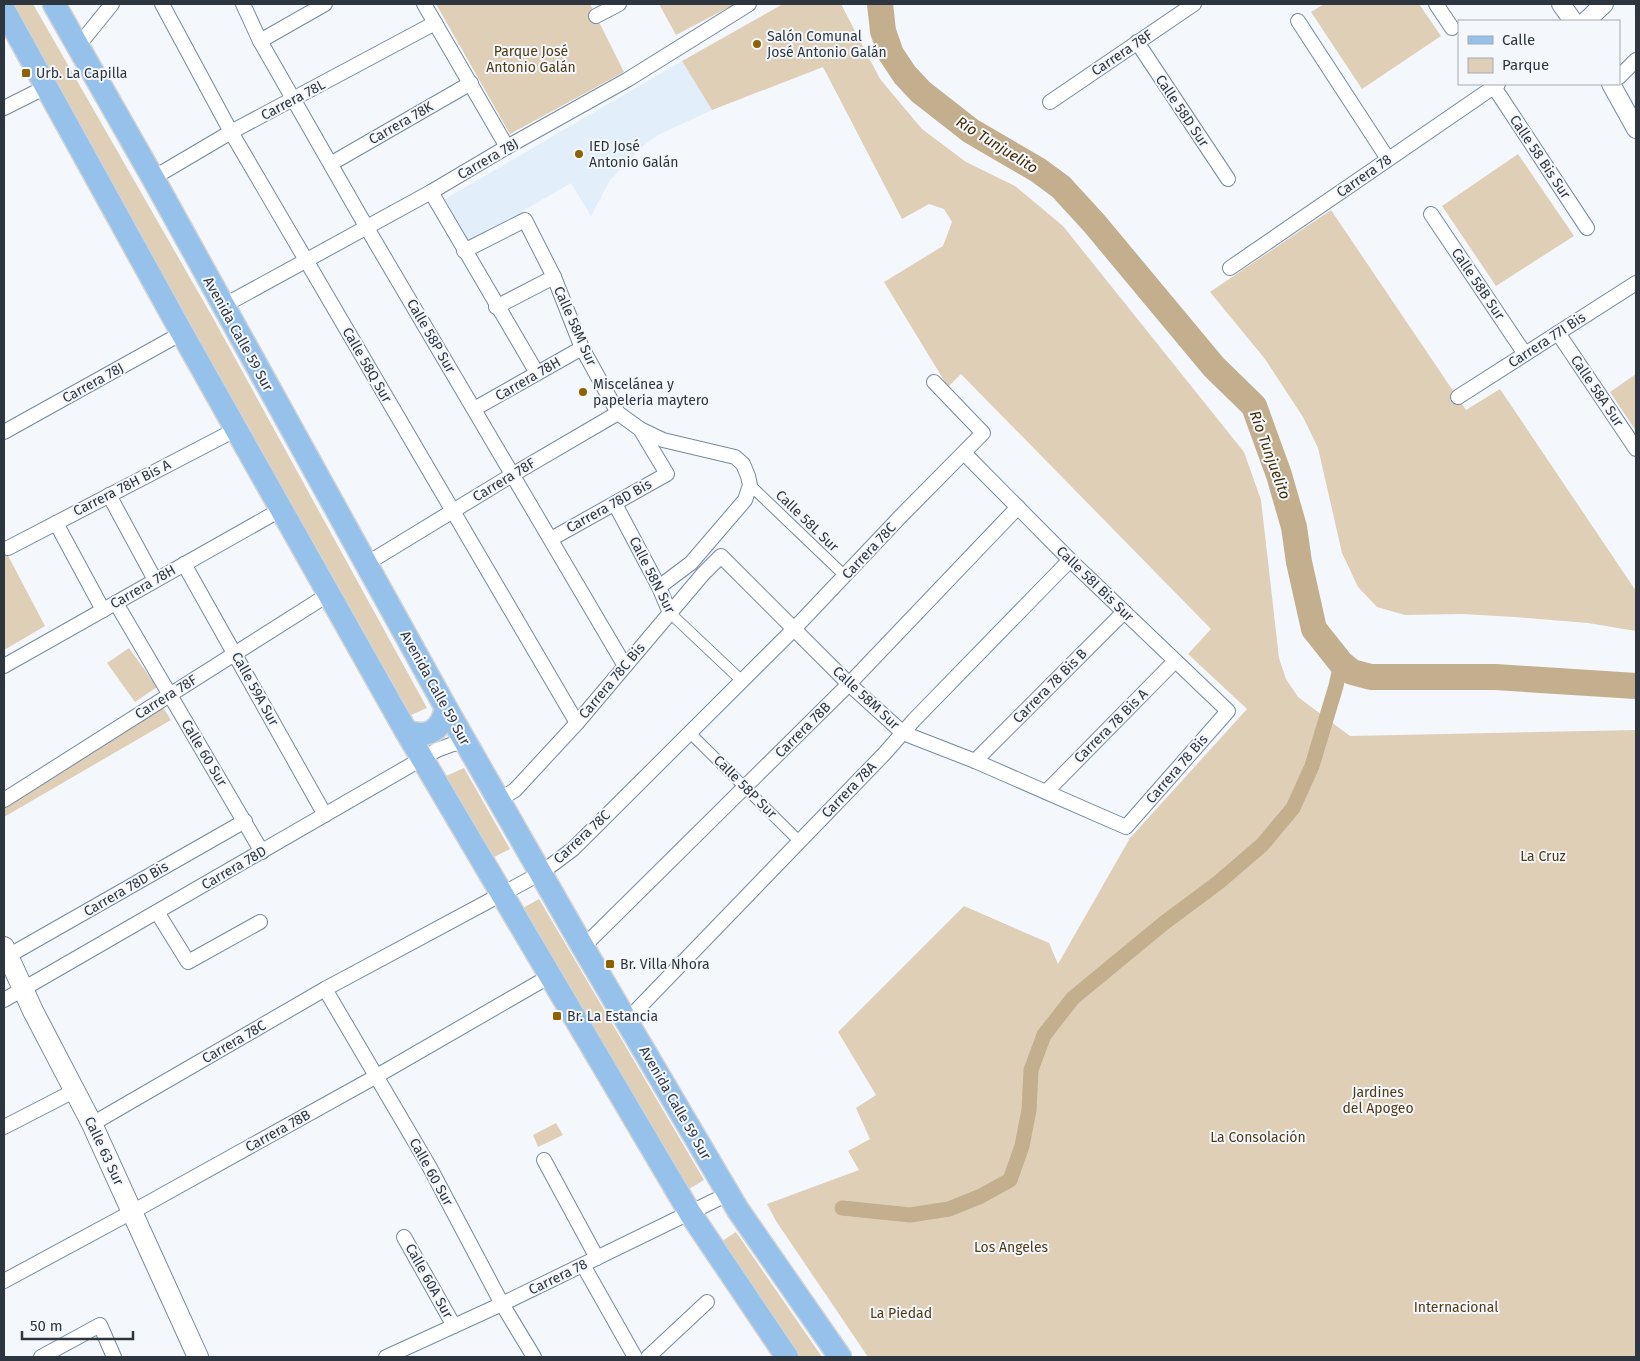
<svg xmlns="http://www.w3.org/2000/svg" width="1640" height="1361" font-family="'Fira Sans',sans-serif">
<style>
.built{fill:#e2eef9}
.green{fill:#dfcfb7}
.lines{fill:none;stroke-linecap:round;stroke-linejoin:round}
.canal{stroke:#c3ae8d;stroke-width:15}
.river{stroke:#c3ae8d;stroke-width:26}
.pedestrian-casing{stroke:#74899d;stroke-width:12}
.minor-casing{stroke:#74899d;stroke-width:16}
.tertiary-casing{stroke:#74899d;stroke-width:20}
.secondary-casing{stroke:#74899d;stroke-width:22}
.primary-casing{stroke:#d1d3d5;stroke-width:25}
.pedestrian{stroke:#fff;stroke-width:10}
.minor{stroke:#fff;stroke-width:14}
.tertiary{stroke:#fff;stroke-width:18}
.secondary{stroke:#fff;stroke-width:20}
.primary{stroke:#95c1ea;stroke-width:22}
.poi-dot{fill:#8c6204;stroke:#f4f8fd;stroke-width:2}
.labels{text-anchor:middle;dominant-baseline:central;stroke-width:4;stroke-linejoin:round;paint-order:stroke}
.poi-label{font-size:14px;fill:#2d353e;stroke:#f4f8fd;text-anchor:start}
.park-label{font-size:14px;fill:#513a10;stroke:#f4f8fd}
.street-label{font-size:14px;fill:#2d353e;stroke:#f4f8fd}
.water-label{font-size:15px;font-style:italic;fill:#432c00;stroke:#f4f8fd}
</style>
<rect width="100%" height="100%" fill="#f4f8fd"/>
<path class="built" d="M682,61L712,110L658,135L642,147L610,180L591,216L571,183L469,242L445,199Z"/>
<g class="green">
<path d="M13,4H33L213,318L427,708L411,715L191,325Z"/>
<path d="M436,4H590L624,72L510,134Z"/>
<path d="M659,4H735L676,35Z"/>
<path d="M783,4H841L880,79L922,129L966,162L1015,186L1063,226L1244,452L1261,500L1279,658L1286,679L1298,697L1350,736L1636,730V1357H868L776,1221L767,1204L859,1170L848,1151L870,1139L856,1108L876,1095L838,1032L964,906L1049,943L1058,964L1130,838L1247,709L1188,654L1211,629L961,374L948,387L884,282L943,246L952,222L944,209L929,204L902,219L823,67L712,110L682,61Z"/>
<path d="M1324,4H1419L1441,36L1362,89L1311,12Z"/>
<path d="M1518,154L1574,236L1496,286L1442,206Z"/>
<path d="M1331,210L1466,410L1500,389L1636,591V631L1588,623L1515,617L1462,614L1405,615L1377,607L1358,587L1342,553L1318,448L1303,417L1265,359L1210,292Z"/>
<path d="M1636,374V431L1610,392Z"/>
<path d="M4,548L45,626L4,650Z"/>
<path d="M129,648L157,687L135,702L107,663Z"/>
<path d="M162,706L171,720L4,817V806Z"/>
<path d="M464,768L510,849L492,858L446,776Z"/>
<path d="M539,899L704,1180L689,1189L521,909Z"/>
<path d="M556,1123L563,1135L538,1147L533,1135Z"/>
<path d="M736,1232L822,1357H799L719,1243Z"/>
</g>
<g class="lines">
<path class="canal" d="M842,1208L910,1215L949,1209L981,1196L1010,1180L1022,1146L1029,1110L1031,1070L1044,1035L1073,998L1164,923L1219,882L1262,845L1293,808L1312,766L1336,686L1341,663"/>
<path class="river" d="M880,4L883,31L891,54L905,75L921,92L971,131L1038,170L1061,187L1094,223L1214,367L1254,406L1279,475L1294,527L1299,562L1314,629L1341,663L1352,672L1371,677H1495L1636,686"/>
<defs>
<g id="pedestrian">
<path d="M750,485L845,576"/>
<path d="M670,613L742,681"/>
<path d="M690,733L800,842"/>
</g>
<g id="minor">
<path d="M162,4L231,132L577,723"/>
<path d="M243,4L260,41L367,228L625,666"/>
<path d="M424,4L507,147"/>
<path d="M1436,4L1452,28"/>
<path d="M596,16L619,4"/>
<path d="M1298,21L1388,159"/>
<path d="M260,41L325,4"/>
<path d="M1137,42L1228,179"/>
<path d="M78,46L112,4"/>
<path d="M1619,77L1636,60"/>
<path d="M1494,87L1587,228"/>
<path d="M1050,102L1194,4"/>
<path d="M4,108L46,87"/>
<path d="M332,163L471,83"/>
<path d="M153,178L231,132L435,23"/>
<path d="M431,192L537,373"/>
<path d="M1431,214L1525,354"/>
<path d="M464,251L525,220L554,277L582,348L618,413L640,429L667,474L551,539"/>
<path d="M1230,268L1498,84"/>
<path d="M223,306L431,192L507,147L627,80L749,4"/>
<path d="M496,307L554,277"/>
<path d="M1558,333L1636,449"/>
<path d="M1458,397L1636,283"/>
<path d="M474,409L582,348"/>
<path d="M640,429L663,440L735,457L743,464L748,476L750,485L745,500L691,563L659,587"/>
<path d="M4,432L182,333"/>
<path d="M109,495L155,580"/>
<path d="M615,504L659,587L670,613"/>
<path d="M56,523L103,610"/>
<path d="M8,548L237,429"/>
<path d="M184,564L325,815"/>
<path d="M366,564L512,475L618,413"/>
<path d="M116,603L262,852"/>
<path d="M4,666L282,509"/>
<path d="M975,761L1124,612"/>
<path d="M1046,792L1175,661"/>
<path d="M4,800L329,594"/>
<path d="M499,800L515,790L577,723L703,574L721,556L849,684L903,733L975,761L1126,827L1228,711L1070,560L965,454"/>
<path d="M157,912L188,962L260,922"/>
<path d="M583,947L849,684L1018,507"/>
<path d="M8,956L245,821"/>
<path d="M325,989L429,1166L502,1304L534,1357"/>
<path d="M4,1000L437,750L453,744L466,742"/>
<path d="M627,1020L885,753L914,720L1070,560"/>
<path d="M92,1124L325,989L541,873L573,849L794,629L900,517L983,433L934,382"/>
<path d="M4,1127L74,1091"/>
<path d="M544,1160L597,1258"/>
<path d="M404,1237L454,1326"/>
<path d="M583,1265L635,1357"/>
<path d="M4,1281L141,1207L375,1077L550,976"/>
<path d="M41,1357L100,1325L114,1357"/>
<path d="M386,1357L502,1304L728,1194"/>
<path d="M648,1357L707,1302"/>
</g>
<g id="tertiary">
<path d="M1561,4L1573,21"/>
<path d="M1586,21L1604,4"/>
<path d="M1611,84L1636,129"/>
</g>
<path id="secondary" d="M4,947L33,1011L92,1124L198,1357"/>
<g id="primary">
<path d="M54,4L153,178L446,708L583,947L738,1210L840,1357"/>
<path d="M4,10L182,333L406,731L690,1213L787,1357"/>
<path d="M406,731C428,739 441,731 446,708"/>
</g>
</defs>
<use href="#pedestrian" class="pedestrian-casing"/>
<use href="#minor" class="minor-casing"/>
<use href="#tertiary" class="tertiary-casing"/>
<use href="#secondary" class="secondary-casing"/>
<use href="#primary" class="primary-casing"/>
<use href="#pedestrian" class="pedestrian"/>
<use href="#minor" class="minor"/>
<use href="#tertiary" class="tertiary"/>
<use href="#secondary" class="secondary"/>
<use href="#primary" class="primary"/>
</g>
<g class="poi-dot">
<circle cx="757" cy="44" r="5"/>
<rect x="21" y="68" width="10" height="10" rx="2.5"/>
<circle cx="579" cy="154" r="5"/>
<circle cx="583" cy="392" r="5"/>
<rect x="605" y="959" width="10" height="10" rx="2.5"/>
<rect x="552" y="1011" width="10" height="10" rx="2.5"/>
</g>
<g class="labels">
<g class="poi-label">
<text x="767" y="36">Salón Comunal<tspan x="767" dy="16">José Antonio Galán</tspan></text>
<text x="36" y="73">Urb. La Capilla</text>
<text x="589" y="146">IED José<tspan x="589" dy="16">Antonio Galán</tspan></text>
<text x="593" y="384">Miscelánea y<tspan x="593" dy="16">papeleria maytero</tspan></text>
<text x="620" y="964">Br. Villa Nhora</text>
<text x="567" y="1016">Br. La Estancia</text>
</g>
<g class="park-label">
<text x="531" y="51">Parque José<tspan x="531" dy="16">Antonio Galán</tspan></text>
<text x="1543" y="856">La Cruz</text>
<text x="1378" y="1092">Jardines<tspan x="1378" dy="16">del Apogeo</tspan></text>
<text x="1258" y="1137">La Consolación</text>
<text x="1011" y="1247">Los Angeles</text>
<text x="1456" y="1307">Internacional</text>
<text x="901" y="1313">La Piedad</text>
</g>
<g class="street-label">
<text transform="translate(1122 53) rotate(-34)">Carrera 78F</text>
<text transform="translate(293 100) rotate(-28)">Carrera 78L</text>
<text transform="translate(1182 111) rotate(56)">Calle 58D Sur</text>
<text transform="translate(401 123) rotate(-30)">Carrera 78K</text>
<text transform="translate(1540 157) rotate(56)">Calle 58 Bis Sur</text>
<text transform="translate(488 159) rotate(-30)">Carrera 78J</text>
<text transform="translate(1364 176) rotate(-35)">Carrera 78</text>
<text transform="translate(1478 284) rotate(56)">Calle 58B Sur</text>
<text transform="translate(575 326) rotate(66)">Calle 58M Sur</text>
<text transform="translate(238 334) rotate(61)">Avenida Calle 59 Sur</text>
<text transform="translate(431 336) rotate(60)">Calle 58P Sur</text>
<text transform="translate(1547 340) rotate(-33)">Carrera 77I Bis</text>
<text transform="translate(367 365) rotate(60)">Calle 58Q Sur</text>
<text transform="translate(528 379) rotate(-30)">Carrera 78H</text>
<text transform="translate(93 383) rotate(-29)">Carrera 78J</text>
<text transform="translate(1597 391) rotate(56)">Calle 58A Sur</text>
<text transform="translate(504 480) rotate(-31)">Carrera 78F</text>
<text transform="translate(122 488) rotate(-27)">Carrera 78H Bis A</text>
<text transform="translate(609 506) rotate(-29)">Carrera 78D Bis</text>
<text transform="translate(807 521) rotate(44)">Calle 58L Sur</text>
<text transform="translate(869 551) rotate(-47)">Carrera 78C</text>
<text transform="translate(652 575) rotate(63)">Calle 58N Sur</text>
<text transform="translate(1095 584) rotate(44)">Calle 58I Bis Sur</text>
<text transform="translate(143 587) rotate(-30)">Carrera 78H</text>
<text transform="translate(612 681) rotate(-50)">Carrera 78C Bis</text>
<text transform="translate(1050 686) rotate(-45)">Carrera 78 Bis B</text>
<text transform="translate(435 688) rotate(61)">Avenida Calle 59 Sur</text>
<text transform="translate(255 689) rotate(61)">Calle 59A Sur</text>
<text transform="translate(166 697) rotate(-32)">Carrera 78F</text>
<text transform="translate(866 698) rotate(43)">Calle 58M Sur</text>
<text transform="translate(1111 726) rotate(-45)">Carrera 78 Bis A</text>
<text transform="translate(803 730) rotate(-45)">Carrera 78B</text>
<text transform="translate(204 753) rotate(59)">Calle 60 Sur</text>
<text transform="translate(1177 769) rotate(-49)">Carrera 78 Bis</text>
<text transform="translate(745 787) rotate(45)">Calle 58P Sur</text>
<text transform="translate(849 790) rotate(-46)">Carrera 78A</text>
<text transform="translate(582 837) rotate(-43)">Carrera 78C</text>
<text transform="translate(234 868) rotate(-30)">Carrera 78D</text>
<text transform="translate(126 889) rotate(-30)">Carrera 78D Bis</text>
<text transform="translate(234 1042) rotate(-30)">Carrera 78C</text>
<text transform="translate(675 1103) rotate(60)">Avenida Calle 59 Sur</text>
<text transform="translate(278 1131) rotate(-29)">Carrera 78B</text>
<text transform="translate(104 1151) rotate(65)">Calle 63 Sur</text>
<text transform="translate(431 1172) rotate(61)">Calle 60 Sur</text>
<text transform="translate(558 1277) rotate(-26)">Carrera 78</text>
<text transform="translate(429 1281) rotate(61)">Calle 60A Sur</text>
</g>
<g class="water-label">
<text transform="translate(997 145) rotate(32)">Río Tunjuelito</text>
<text transform="translate(1270 455) rotate(70)">Río Tunjuelito</text>
</g>
</g>
<rect width="1640" height="1361" fill="none" stroke="#2d353e" stroke-width="10"/>
<rect x="1458" y="20" width="162" height="65" fill="#f4f8fd" stroke="#a4aab1"/>
<rect x="1468" y="36" width="25" height="8" fill="#95c1ea" stroke="#a4aab1"/>
<text x="1502" y="45" font-size="15" fill="#2d353e">Calle</text>
<rect x="1468" y="58" width="25" height="15" fill="#dfcfb7" stroke="#a4aab1"/>
<text x="1502" y="70" font-size="15" fill="#2d353e">Parque</text>
<path d="M22 1331v8h111v-8" fill="none" stroke="#2d353e" stroke-width="2.5"/>
<text x="30" y="1331" font-size="15" fill="#2d353e" stroke="#f4f8fd" stroke-width="4" paint-order="stroke">50 m</text>
</svg>
